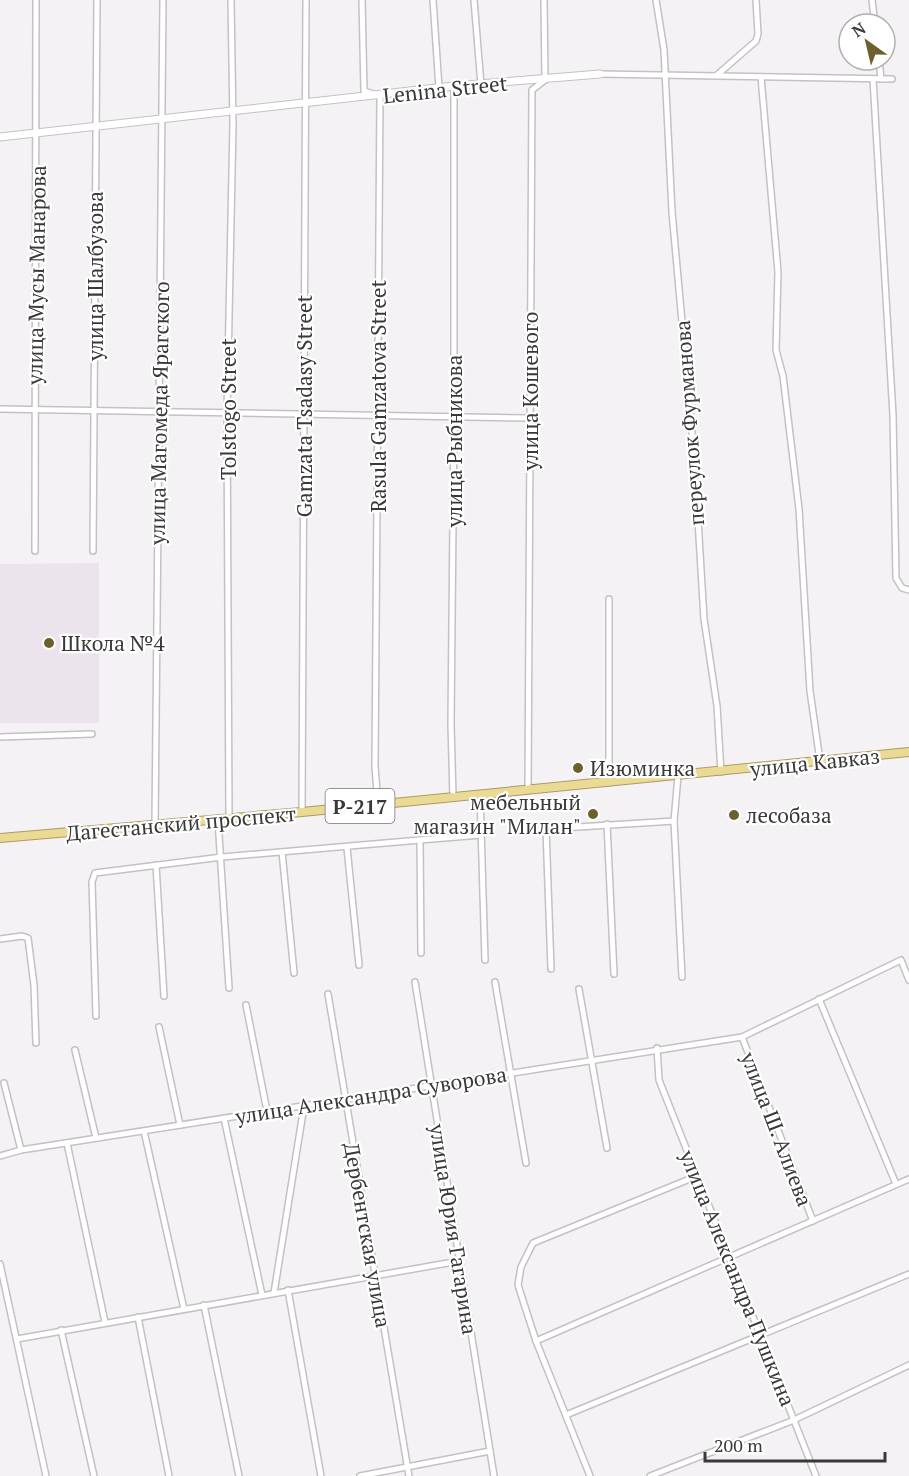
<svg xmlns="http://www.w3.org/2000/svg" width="909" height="1476" font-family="'PT Serif',serif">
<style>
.built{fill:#ece4ed}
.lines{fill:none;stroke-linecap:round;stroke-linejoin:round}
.minor-casing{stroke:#c4c1c4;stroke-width:8}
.tertiary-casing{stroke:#c4c1c4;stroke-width:9}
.trunk-casing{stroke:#aa9c62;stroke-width:10}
.minor{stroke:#fff;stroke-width:5}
.tertiary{stroke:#fff;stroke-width:7}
.trunk{stroke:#ebda93;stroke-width:8}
.poi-dot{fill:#6c612d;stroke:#fff;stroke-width:2}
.labels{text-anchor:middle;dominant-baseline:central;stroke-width:4.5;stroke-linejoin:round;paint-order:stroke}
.shield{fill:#fff;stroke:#757475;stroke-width:1.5}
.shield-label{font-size:20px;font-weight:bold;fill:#3a393a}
.street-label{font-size:21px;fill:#3a393a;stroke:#fff}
.poi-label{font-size:21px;fill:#3a393a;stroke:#fff;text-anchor:start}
</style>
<rect width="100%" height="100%" fill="#f5f2f6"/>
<path class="built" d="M99,563V723H0V564Z"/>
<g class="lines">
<defs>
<g id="minor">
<path d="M362,0L364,91L380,96L375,767L378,804"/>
<path d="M433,0L439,88"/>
<path d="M474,0L481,85"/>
<path d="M656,0L664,50L672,212L694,454L704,619L717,706L721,772"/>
<path d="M872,0L875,24"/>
<path d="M879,60L881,79"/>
<path d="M600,74L892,79"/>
<path d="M717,75L756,41L758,34L756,0"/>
<path d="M761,77L778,272L776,350L783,376L799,509L810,691L820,761"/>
<path d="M873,79L893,415L896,578L902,588L909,590"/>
<path d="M0,409L529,418"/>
<path d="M35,551L36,0"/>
<path d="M93,551L97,0"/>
<path d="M609,599V783"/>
<path d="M0,737L92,734"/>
<path d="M678,776L674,821L682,977"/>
<path d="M528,790L532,90L545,80L544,0"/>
<path d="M480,794L485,960"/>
<path d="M453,797L451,724L454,417V86"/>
<path d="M302,812L306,0"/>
<path d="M229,819L227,413L233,124L231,0"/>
<path d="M218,820L229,988"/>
<path d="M607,824L614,974"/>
<path d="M155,826L163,0"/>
<path d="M347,848L359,965"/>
<path d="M282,852L294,973"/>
<path d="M156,865L164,996"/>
<path d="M0,939L22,936L28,938L34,985L36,1043"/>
<path d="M421,953L420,840L481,835"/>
<path d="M551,969L546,829L674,821"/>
<path d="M415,982L494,1476"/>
<path d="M495,982L526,1163"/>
<path d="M579,989L607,1148"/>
<path d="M328,994L409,1476"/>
<path d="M819,999L896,1184"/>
<path d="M246,1005L267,1111"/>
<path d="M96,1016L92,882L95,873L222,857L420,840"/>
<path d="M159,1027L180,1125"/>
<path d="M742,1037L813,1221"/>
<path d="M657,1048L659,1080L816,1476"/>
<path d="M75,1050L96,1138"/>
<path d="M4,1083L21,1150"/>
<path d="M224,1118L262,1295"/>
<path d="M144,1131L184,1309"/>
<path d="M67,1143L105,1322"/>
<path d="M0,1156L21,1150L742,1037L901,960L909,980"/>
<path d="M0,1264L46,1476"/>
<path d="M288,1290L321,1476"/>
<path d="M274,1293L304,1106"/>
<path d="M204,1305L239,1476"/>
<path d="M138,1317L169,1476"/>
<path d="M61,1330L94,1476"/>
<path d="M17,1339L459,1261"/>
<path d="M536,1341L909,1179"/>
<path d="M566,1415L909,1274"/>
<path d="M360,1476L490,1451"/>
<path d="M590,1476L536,1341L518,1285L521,1267L533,1243L697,1176"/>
<path d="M650,1476L794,1420L909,1365"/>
</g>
<path id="tertiary" d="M0,137L454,86L600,74"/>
<path id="trunk" d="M0,838L302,812L909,752"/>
</defs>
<use href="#minor" class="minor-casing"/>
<use href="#tertiary" class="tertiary-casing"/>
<use href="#trunk" class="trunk-casing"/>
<use href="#minor" class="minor"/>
<use href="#tertiary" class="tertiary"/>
<use href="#trunk" class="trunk"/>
</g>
<g class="poi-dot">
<circle cx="49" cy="643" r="6"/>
<circle cx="578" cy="768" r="6"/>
<circle cx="593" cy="814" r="6"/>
<circle cx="734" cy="815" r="6"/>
</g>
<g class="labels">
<rect class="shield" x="325.5" y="789" width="69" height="34" rx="4.5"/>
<g class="shield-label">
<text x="360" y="806">Р-217</text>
</g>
<g class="street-label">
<text transform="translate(445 89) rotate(-6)">Lenina Street</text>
<text transform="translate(36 275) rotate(-89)">улица Мусы Манарова</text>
<text transform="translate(95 276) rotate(-90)">улица Шалбузова</text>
<text transform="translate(530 391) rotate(-90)">улица Кошевого</text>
<text transform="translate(378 396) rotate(-90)">Rasula Gamzatova Street</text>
<text transform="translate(304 406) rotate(-90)">Gamzata Tsadasy Street</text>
<text transform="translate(228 409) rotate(-90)">Tolstogo Street</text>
<text transform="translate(159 413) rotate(-89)">улица Магомеда Ярагского</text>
<text transform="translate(689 423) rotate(-94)">переулок Фурманова</text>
<text transform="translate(454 441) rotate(-90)">улица Рыбникова</text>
<text transform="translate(815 762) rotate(-6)">улица Кавказ</text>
<text transform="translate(181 823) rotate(-5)">Дагестанский проспект</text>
<text transform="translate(371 1095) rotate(-9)">улица Александра Суворова</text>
<text transform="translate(777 1129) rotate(69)">улица Ш. Алиева</text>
<text transform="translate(454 1229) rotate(81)">улица Юрия Гагарина</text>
<text transform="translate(368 1235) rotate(80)">Дербентская улица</text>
<text transform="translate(738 1278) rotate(68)">улица Александра Пушкина</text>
</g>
<g class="poi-label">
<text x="61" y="643">Школа №4</text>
<text x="590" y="768">Изюминка</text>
<text x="581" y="802" text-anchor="end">мебельный<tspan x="581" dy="24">магазин "Милан"</tspan></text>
<text x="746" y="815">лесобаза</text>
</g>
</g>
<g transform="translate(867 42) rotate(326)"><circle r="28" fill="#ffffff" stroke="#b0b0b0" stroke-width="1.5"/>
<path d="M0-4.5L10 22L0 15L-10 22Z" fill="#6c612d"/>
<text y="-9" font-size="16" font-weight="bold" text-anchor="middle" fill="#3a393a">N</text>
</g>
<path d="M705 1452v9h180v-9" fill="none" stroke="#3a393a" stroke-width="3"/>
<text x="714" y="1452" font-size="18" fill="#3a393a" stroke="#ffffff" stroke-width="4.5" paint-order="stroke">200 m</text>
</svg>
